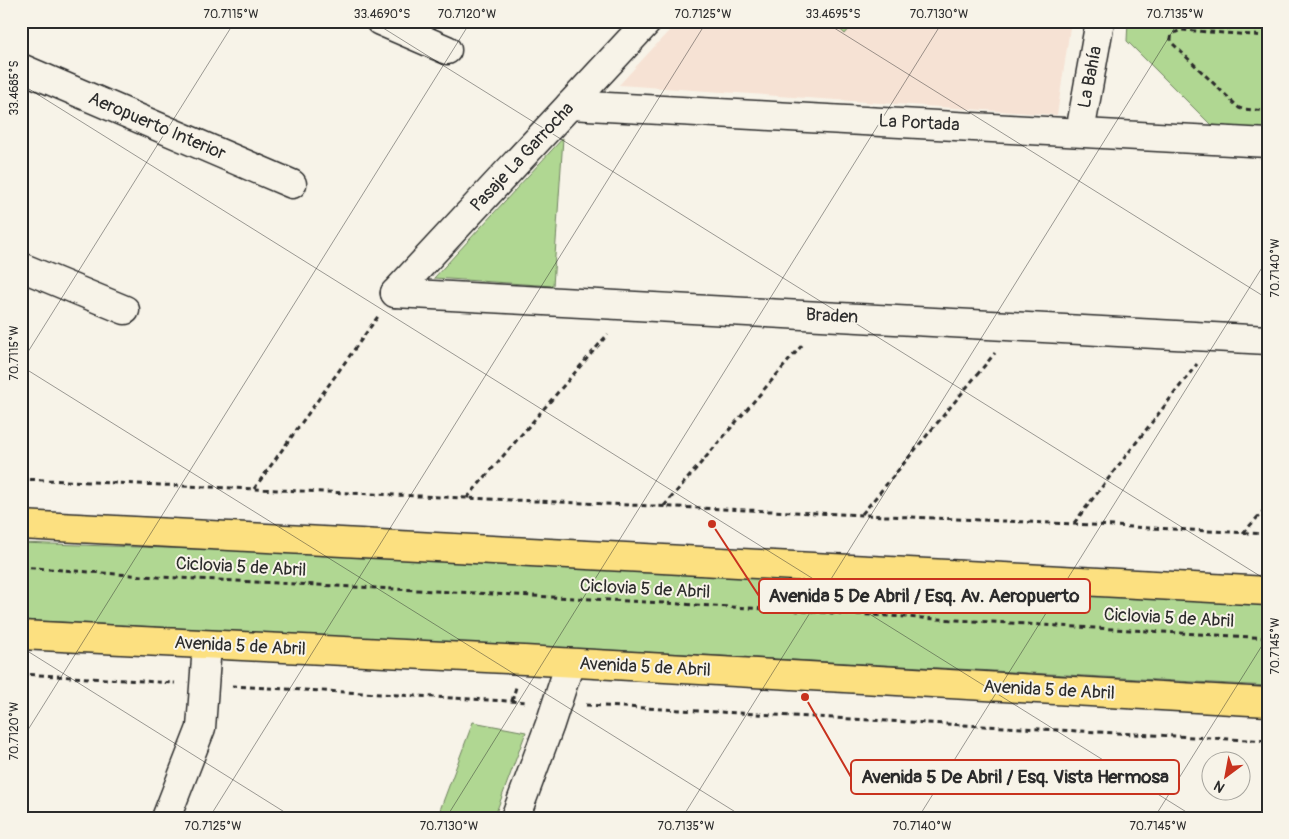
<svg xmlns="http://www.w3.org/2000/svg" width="1289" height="839" font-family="Pangolin,sans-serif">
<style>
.built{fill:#f6e2d4}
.green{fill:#b0d792;stroke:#6e815e}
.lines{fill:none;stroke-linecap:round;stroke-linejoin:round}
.minor-casing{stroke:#2b2b2b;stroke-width:31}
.major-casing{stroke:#2b2b2b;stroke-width:31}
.path{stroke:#2b2b2b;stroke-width:3;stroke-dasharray:5 4;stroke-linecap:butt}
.minor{stroke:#f7f3e8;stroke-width:28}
.major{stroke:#fce080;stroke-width:28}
.ticks{fill:none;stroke:#2b2b2b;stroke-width:1;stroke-opacity:0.45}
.labels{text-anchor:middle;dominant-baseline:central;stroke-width:4;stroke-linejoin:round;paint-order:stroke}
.street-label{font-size:18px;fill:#2b2b2b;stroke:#f7f3e8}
.leader{fill:none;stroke:#c8321e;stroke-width:2}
.callout-dot{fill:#c8321e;stroke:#f7f3e8;stroke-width:2}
.callout{fill:#f7f3e8;stroke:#c8321e;stroke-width:2}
.callout-label{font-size:19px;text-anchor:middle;font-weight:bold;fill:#2b2b2b}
.neatline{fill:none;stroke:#2b2b2b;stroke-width:2}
.ticks-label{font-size:12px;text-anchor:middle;fill:#2b2b2b}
</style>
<rect width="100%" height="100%" fill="#f7f3e8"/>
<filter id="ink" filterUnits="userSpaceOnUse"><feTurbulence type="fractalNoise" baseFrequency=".02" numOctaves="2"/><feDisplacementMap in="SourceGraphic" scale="10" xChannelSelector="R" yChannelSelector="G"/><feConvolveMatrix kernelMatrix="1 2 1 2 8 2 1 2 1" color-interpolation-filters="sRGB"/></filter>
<g filter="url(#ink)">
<path class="built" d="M678,21H1071L1057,115L619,85Z"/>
<g class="green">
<path d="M831,21H856L845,34Z"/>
<path d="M1128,21H1268V130L1211,125L1127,41Z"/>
<path d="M563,138L553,286L434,278Z"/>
<path d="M21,543L884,573L1268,599V686L702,655L21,620Z"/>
<path d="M473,722L526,732L494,818H437Z"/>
</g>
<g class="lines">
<defs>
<g id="minor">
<path d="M380,21L447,50"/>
<path d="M21,68L292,184"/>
<path d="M570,105L1268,143"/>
<path d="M1080,132L1100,21"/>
<path d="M21,267L125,310"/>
<path d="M395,293L1268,340"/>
<path d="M395,293L648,21"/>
<path d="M166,818L201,728L207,645"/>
<path d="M515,818L550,724L570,663"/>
</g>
<g id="major">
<path d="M21,525L1268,591"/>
<path d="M21,635L524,660L1268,702"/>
</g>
</defs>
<use href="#minor" class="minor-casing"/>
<use href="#major" class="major-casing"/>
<g class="path">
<path d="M1268,36L1181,30L1172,34L1171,38V42L1239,108L1242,109L1268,111"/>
<path d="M21,479L1074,524L1268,534"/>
<path d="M254,489L379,315"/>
<path d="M467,498L608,334"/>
<path d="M664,506L803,344"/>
<path d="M862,514L995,353"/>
<path d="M1074,523L1197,364"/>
<path d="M1243,533L1268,506"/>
<path d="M21,567L158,577L593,599L1268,638"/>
<path d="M21,674L175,683"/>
<path d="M232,686L527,702"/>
<path d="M512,701L516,687"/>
<path d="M586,705L1268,741"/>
</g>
<use href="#minor" class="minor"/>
<use href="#major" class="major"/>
</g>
</g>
<path class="ticks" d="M372,21L1268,581M823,21L1268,299M21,84L1196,818M21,363L235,21M21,366L745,818M21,647L294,818M21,741L471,21M209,818L707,21M446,818L943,21M682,818L1179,21M918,818L1268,258M1154,818L1268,636"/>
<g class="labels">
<g class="street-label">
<text transform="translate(1090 77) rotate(-79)">La Bahía</text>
<text transform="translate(919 123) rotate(3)">La Portada</text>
<text transform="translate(157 126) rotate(23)">Aeropuerto Interior</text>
<text transform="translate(522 157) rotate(-47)">Pasaje La Garrocha</text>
<text transform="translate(832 316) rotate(3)">Braden</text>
<text transform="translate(241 567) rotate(3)">Ciclovia 5 de Abril</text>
<text transform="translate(645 589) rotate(3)">Ciclovia 5 de Abril</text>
<text transform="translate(1169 618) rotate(3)">Ciclovia 5 de Abril</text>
<text transform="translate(240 646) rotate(3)">Avenida 5 de Abril</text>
<text transform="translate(645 667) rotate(3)">Avenida 5 de Abril</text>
<text transform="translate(1049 690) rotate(3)">Avenida 5 de Abril</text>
</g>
</g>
<path class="leader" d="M712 524L759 596M805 697L851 777"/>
<g class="callout-dot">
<circle cx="712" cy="524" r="5"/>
<circle cx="805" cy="697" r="5"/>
</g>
<g class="callout">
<rect x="759" y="579" width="331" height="34" rx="5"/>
<rect x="851" y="760" width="328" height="34" rx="5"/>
</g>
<g class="callout-label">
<text x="924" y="602">Avenida 5 De Abril / Esq. Av. Aeropuerto</text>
<text x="1015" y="783">Avenida 5 De Abril / Esq. Vista Hermosa</text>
</g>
<rect width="1289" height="839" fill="none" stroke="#f7f3e8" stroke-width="55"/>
<g transform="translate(1226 776) rotate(212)"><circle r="24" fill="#f7f3e8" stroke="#a5a39c"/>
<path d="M0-4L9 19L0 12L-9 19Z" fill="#c8321e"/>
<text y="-8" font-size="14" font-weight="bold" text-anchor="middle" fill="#2b2b2b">N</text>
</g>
<rect x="28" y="28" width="1234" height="784" class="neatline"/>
<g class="ticks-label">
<text x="231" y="18">70.7115°W</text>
<text x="382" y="18">33.4690°S</text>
<text x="467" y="18">70.7120°W</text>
<text x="703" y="18">70.7125°W</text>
<text x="833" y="18">33.4695°S</text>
<text x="939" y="18">70.7130°W</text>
<text x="1175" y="18">70.7135°W</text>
<text transform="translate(14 88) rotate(-90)" y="4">33.4685°S</text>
<text transform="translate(1275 268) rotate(-90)" y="4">70.7140°W</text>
<text transform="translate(14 353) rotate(-90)" y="4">70.7115°W</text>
<text transform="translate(1275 646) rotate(-90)" y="4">70.7145°W</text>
<text transform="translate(14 731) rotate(-90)" y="4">70.7120°W</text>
<text x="213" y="830">70.7125°W</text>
<text x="449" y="830">70.7130°W</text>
<text x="686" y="830">70.7135°W</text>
<text x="922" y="830">70.7140°W</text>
<text x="1158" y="830">70.7145°W</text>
</g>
</svg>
